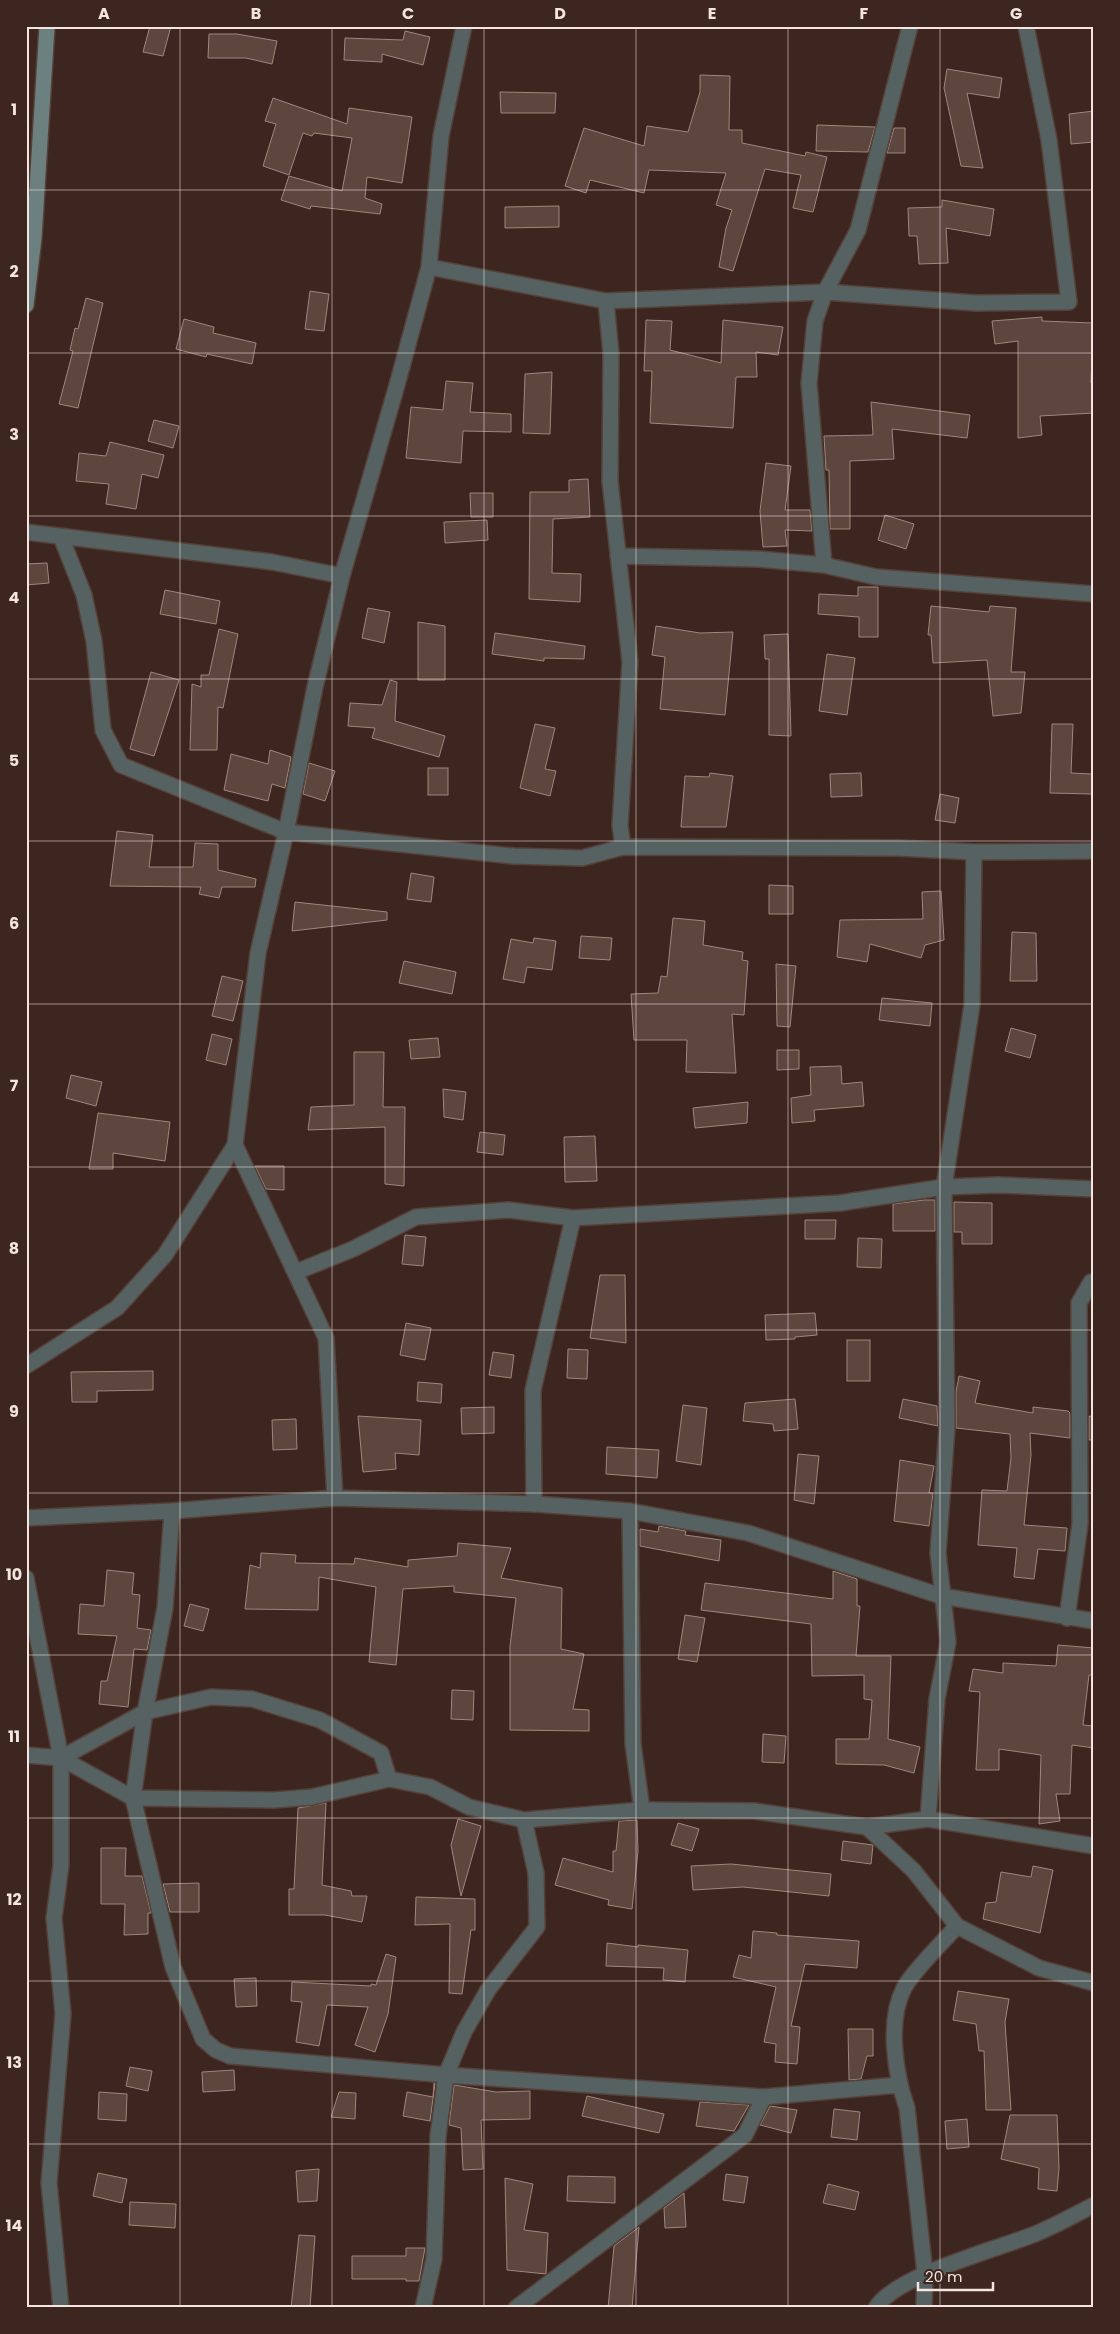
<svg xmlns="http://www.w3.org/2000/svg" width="1120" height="2334" font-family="Poppins,sans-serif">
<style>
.building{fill:#5d463e;stroke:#a0867d}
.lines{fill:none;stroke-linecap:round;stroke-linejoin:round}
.street-casing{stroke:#56413a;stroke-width:18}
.secondary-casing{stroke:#56413a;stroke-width:18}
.street{stroke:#556261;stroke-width:15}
.secondary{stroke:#6b807f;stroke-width:15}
.grid{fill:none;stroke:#f4e5e0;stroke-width:1;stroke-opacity:0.55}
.neatline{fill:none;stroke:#f4e5e0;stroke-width:2}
.grid-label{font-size:16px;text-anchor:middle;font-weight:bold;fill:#f4e5e0}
</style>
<rect width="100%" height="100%" fill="#3c261f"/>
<g class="building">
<path d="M150,26H171L163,56L143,52Z"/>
<path d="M405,31L430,37L423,65L382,54V62L344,60L345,38L403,40Z"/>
<path d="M209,34H237L277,41L272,64L246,58H208Z"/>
<path d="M947,69L1002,78L999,98L967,93L983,168L961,166L944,88Z"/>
<path d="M700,75L730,76L729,130H742V143L805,156L806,152L827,157L813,212L793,208L801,175L765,169L733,271L719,267L726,228L732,210L716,205L726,173L649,170L644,193L590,180L586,193L565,186L584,128L644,146L647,126L688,132L700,92Z"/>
<path d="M500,92L556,93L555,113H501Z"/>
<path d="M273,98L347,124L349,108L412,117L402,183L367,177L365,198L382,204L380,214L311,206L310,209L281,200L289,176L342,191L352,138L314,133L312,136L303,133L289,175L263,166L276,124L265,121Z"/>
<path d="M1094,111V142L1071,144L1069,114Z"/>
<path d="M817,125L875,127L868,152L816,151Z"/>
<path d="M894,128H905V153H887Z"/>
<path d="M942,200L994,209L990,236L946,228L948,263L919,264L917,236H909L908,208L942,207Z"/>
<path d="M559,206V227L505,228V207Z"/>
<path d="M310,291L329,294L324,331L305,329Z"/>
<path d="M86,298L103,303L78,408L59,404L73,351L70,350L75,328L78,329Z"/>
<path d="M1042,317V321L1093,323L1091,383L1094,382V413L1040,416L1042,435L1018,438V341L995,344L992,321Z"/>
<path d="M184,319L214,327L213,333L256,343L252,364L207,354L206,357L176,349Z"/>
<path d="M646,320L672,321L670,350L721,363L723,320L783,327L778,355L756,352L757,377H736L733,428L650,423L652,371H644Z"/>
<path d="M552,372L550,434L523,433L525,374Z"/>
<path d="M446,381L473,383L470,412L511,414V432L463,431L461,463L406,458L411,407L443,410Z"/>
<path d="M871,402L970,415L967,438L892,429L894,459L850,461V529H830L829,470H826L824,436L873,435Z"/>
<path d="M154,420L179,426L173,448L148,441Z"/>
<path d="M110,442L164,455L158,478L142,474L136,509L106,504L109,484L76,481L79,453L106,456Z"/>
<path d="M766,463L791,466L785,510H810L812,531L785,530L787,546L763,547L760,511Z"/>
<path d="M588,479L590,517L553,519L552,573L581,574L580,602L529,599L530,492H569V480Z"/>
<path d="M470,493H493V517H471Z"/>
<path d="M885,515L914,524L906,549L878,540Z"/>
<path d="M487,520L488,540L445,543L444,522Z"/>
<path d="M47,563L49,583L26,585V564Z"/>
<path d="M858,587H878V637H859V617L818,614L819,594L858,596Z"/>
<path d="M165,590L220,601L216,624L160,614Z"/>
<path d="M931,606L989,612L990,606L1016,608L1011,672H1025L1021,713L993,716L987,660L933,663L931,635H928Z"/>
<path d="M368,608L390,612L384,643L362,638Z"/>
<path d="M418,622L445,626V680H418Z"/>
<path d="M656,626L700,633L733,632L725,715L660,709L665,657L652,655Z"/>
<path d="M219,629L238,634L223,708L218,707L217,750H190L192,684L201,687V675H209Z"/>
<path d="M495,633L585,646L584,659L544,658V661L492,654Z"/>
<path d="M788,634L791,736L769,735V659H765L764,635Z"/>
<path d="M827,654L855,658L847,715L819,711Z"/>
<path d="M151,672L179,680L154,756L130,749Z"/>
<path d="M390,680L397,682L395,721L445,736L439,757L372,738L375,728L348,726L350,703L382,705Z"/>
<path d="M535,724L555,728L545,769L556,771L550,796L520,788Z"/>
<path d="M1052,724H1073L1071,773L1092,774V794L1050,793Z"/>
<path d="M270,750L291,757L285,788L272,784L268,801L224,790L231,754L268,764Z"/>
<path d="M309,763L335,771L325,801L303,794Z"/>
<rect x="428" y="768" width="20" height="27"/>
<path d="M710,773L733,776L726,827H681L685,776L709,777Z"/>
<path d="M861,773L862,796L831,797L830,774Z"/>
<path d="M940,794L959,798L955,823L935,820Z"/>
<path d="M117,831L153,835L149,867H193L195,843L218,844V870L256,879L255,887H222L219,898L199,894L201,887L110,886Z"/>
<path d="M411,873L434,877L431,902L407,899Z"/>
<path d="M769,885L793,886V914H769Z"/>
<path d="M941,891L944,940L925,945L921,958L870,944L867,962L837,957L840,920L923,919L922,892Z"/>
<path d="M295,902L387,912V920L292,931Z"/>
<path d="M673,918L705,921L703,945L743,952L742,960L748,961L744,1015L732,1014L736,1073L686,1072L687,1040H634L631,994L658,993L661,976L667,977Z"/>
<path d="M1012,932L1036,933L1037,981H1010Z"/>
<path d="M581,936L612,938L610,960L579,958Z"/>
<path d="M534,938L556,941L552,970L527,967L524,983L503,979L511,939L533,943Z"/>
<path d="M404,961L456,972L452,994L399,983Z"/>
<path d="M776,964L796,966L790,1027L777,1026Z"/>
<path d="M222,976L243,981L233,1021L212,1016Z"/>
<path d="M882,998L932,1003L930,1026L879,1020Z"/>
<path d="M1011,1028L1036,1035L1030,1058L1005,1051Z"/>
<path d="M212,1034L232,1039L226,1065L206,1060Z"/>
<path d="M438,1038L440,1057L411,1059L409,1040Z"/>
<path d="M777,1050H799V1069L777,1070Z"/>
<path d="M354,1052H384L383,1107H405L404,1186L385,1184V1127L308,1130L311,1107L354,1105Z"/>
<path d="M841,1066L842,1084L862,1082L864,1106L814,1110L815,1121L792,1123L791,1098L811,1095L810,1067Z"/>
<path d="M71,1075L102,1082L96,1106L66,1098Z"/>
<path d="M443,1089L466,1092L463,1120L444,1117Z"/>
<path d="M748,1102L747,1123L695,1128L693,1108Z"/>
<path d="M98,1113L170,1122L165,1161L113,1153V1169H89Z"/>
<path d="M480,1132L505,1135L503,1155L477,1152Z"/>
<path d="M595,1136L597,1181L565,1182L564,1137Z"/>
<path d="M255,1166H284V1190L266,1189Z"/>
<path d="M924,1200H935V1231H893V1204Z"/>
<path d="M954,1202L992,1203V1244H962V1232H954Z"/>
<path d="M805,1220H836L835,1239H805Z"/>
<path d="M405,1235L426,1237L423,1266L402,1264Z"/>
<path d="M858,1238L882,1239L881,1268L857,1267Z"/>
<path d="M600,1275H625L626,1343L590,1338Z"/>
<path d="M815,1313L817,1335L795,1337V1339L766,1340L765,1315Z"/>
<path d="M406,1323L431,1328L425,1360L400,1355Z"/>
<rect x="847" y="1340" width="23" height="41"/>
<path d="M568,1349L588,1350L587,1379L567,1378Z"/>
<path d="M493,1352L514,1355L511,1378L489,1375Z"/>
<path d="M153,1371V1390L97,1391V1402H72L71,1372Z"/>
<path d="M959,1376L980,1381L975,1403L1033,1413V1407L1068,1411L1070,1413V1438L1030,1433L1031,1455L1024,1525L1067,1528L1065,1551L1038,1549L1034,1579L1014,1577L1017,1548L978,1545L982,1490L1007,1491L1011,1458L1010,1434L956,1428V1392Z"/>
<path d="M418,1382L442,1384L441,1403L417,1401Z"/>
<path d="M795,1399L798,1429L774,1431L773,1424L743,1421L745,1403Z"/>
<path d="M903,1399L937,1406L938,1426L899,1418Z"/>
<path d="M683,1405L707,1408L701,1465L676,1461Z"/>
<path d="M494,1407V1433L462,1434L461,1408Z"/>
<path d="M358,1416L421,1420L419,1455L395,1453L396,1469L363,1472Z"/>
<path d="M1089,1416L1094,1417V1440H1089Z"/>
<path d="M296,1419L297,1449L273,1450L272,1420Z"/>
<path d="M607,1447L659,1450L657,1478L606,1474Z"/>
<path d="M798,1454L819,1456L814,1504L794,1500Z"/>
<path d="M900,1460L934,1466L929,1493H933L929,1526L894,1521Z"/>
<path d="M659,1526L686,1531L685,1535L721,1540L719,1561L640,1546V1529L658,1532Z"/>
<path d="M458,1543L511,1548L501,1578L562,1588L561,1649L584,1654L573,1709L589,1710V1731L510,1730V1646L516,1598L454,1592V1586L403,1589L396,1665L369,1662L376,1587L319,1577L318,1610L245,1609L250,1565L260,1568L261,1553L296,1555L295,1563L354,1564L355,1558L408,1567V1560L457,1556Z"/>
<path d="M107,1570L134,1573L132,1594L140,1595L137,1628L151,1630L147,1650L134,1649L128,1707L99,1704L101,1681H107L117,1636L78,1634L80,1604L104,1606Z"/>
<path d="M833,1571L857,1579V1606H860L856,1656H891L888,1739L920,1747L914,1773L884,1765L836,1764V1739H869L872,1700L864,1699V1675L812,1676L811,1624L701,1610L705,1583L833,1599Z"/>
<path d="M190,1604L209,1609L203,1631L184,1626Z"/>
<path d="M685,1615L705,1618L697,1662L678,1659Z"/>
<path d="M1058,1645L1094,1648V1675H1089L1083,1725L1094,1726V1748L1072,1745L1070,1794H1056L1060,1821L1039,1824L1041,1755L999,1749V1770H976L980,1692L969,1691L973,1669L1003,1673V1663L1056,1666Z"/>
<path d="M452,1690L474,1691L473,1720L451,1719Z"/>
<path d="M763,1734L786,1736L784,1763L762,1762Z"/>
<path d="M326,1803L322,1885L351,1891L352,1896H367L362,1922L325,1915H289V1889H294L298,1808Z"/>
<path d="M458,1819L481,1826L461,1896L451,1845Z"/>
<path d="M637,1820L638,1851L632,1909L608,1905L609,1900L555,1885L563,1858L613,1872V1851H616L619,1821Z"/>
<path d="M678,1823L699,1829L692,1851L671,1845Z"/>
<path d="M843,1841L873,1845L871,1864L841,1860Z"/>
<path d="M101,1848H126L125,1876H142L151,1913H148V1934L124,1935L125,1904H101Z"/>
<path d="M731,1864L831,1874L829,1896L743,1887L693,1890L691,1866Z"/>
<path d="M1033,1866L1053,1870L1040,1933L983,1919L986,1903L996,1902L1001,1872L1031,1877Z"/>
<path d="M199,1883V1912H170L163,1884Z"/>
<path d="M416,1897L475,1899V1930H471L462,1994L449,1993L450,1924L415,1925Z"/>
<path d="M753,1931L777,1933V1935L859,1941L857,1968L805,1964L791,2026L800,2027L797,2064L775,2062L776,2044L764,2042L776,1987L733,1977L739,1955L751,1958Z"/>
<path d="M607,1943L638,1947V1945L688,1950L685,1982L663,1980L664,1968L606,1966Z"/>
<path d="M386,1954L396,1957L388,2014L375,2052L355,2045L368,2007L327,2005L319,2046L296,2042L302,2002L291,2001L292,1982L371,1986V1984L376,1985Z"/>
<path d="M256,1978L257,2006L236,2007L234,1979Z"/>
<path d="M958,1991L1009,1999L1005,2022L1011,2110H986L984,2051H979L976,2024L953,2020Z"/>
<path d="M848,2029H873V2056H867L861,2079L849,2080Z"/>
<path d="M130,2067L152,2071L148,2091L126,2086Z"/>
<path d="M234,2070L235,2090L203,2092L202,2072Z"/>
<path d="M434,2083H435L430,2121L403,2116L407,2092L433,2097Z"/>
<path d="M454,2085L496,2092L530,2091V2119L481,2120L483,2169L463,2170L461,2128L449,2125Z"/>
<path d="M99,2092L127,2094L126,2121L98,2119Z"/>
<path d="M339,2092L356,2093L355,2119L331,2117Z"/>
<path d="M587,2096L664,2114L659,2133L582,2116Z"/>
<path d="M700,2102L749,2105L734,2131L696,2126Z"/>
<path d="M770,2106L797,2110L791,2133L760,2125Z"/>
<path d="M834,2109L860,2112L857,2140L831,2137Z"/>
<path d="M1010,2115H1057L1059,2168L1057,2191L1038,2189L1039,2168L1001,2159Z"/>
<path d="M967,2119L969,2147L947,2149L945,2121Z"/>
<path d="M319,2169L317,2201L298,2202L296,2171Z"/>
<path d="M98,2173L127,2179L122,2203L93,2196Z"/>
<path d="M726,2174L748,2177L744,2203L723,2200Z"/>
<path d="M568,2176L615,2177V2203L567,2201Z"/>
<path d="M505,2178L533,2184L524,2230L548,2233L546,2274L507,2270Z"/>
<path d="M828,2184L859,2192L855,2210L823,2203Z"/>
<path d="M684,2193L686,2227L665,2228L664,2208Z"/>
<path d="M130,2202L176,2204L175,2228L129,2225Z"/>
<path d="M639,2227L632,2308H608L614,2246Z"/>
<path d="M299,2235L315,2236L310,2308H291Z"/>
<path d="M406,2248H425L419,2281H406V2279H352V2256H406Z"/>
</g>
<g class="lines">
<defs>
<g id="street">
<path d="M429,267L606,301L825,292L976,303L1069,302L1049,140L1026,26"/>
<path d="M606,301L611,354L610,481L630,662L620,825L623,847"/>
<path d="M26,532L272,562L342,576"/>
<path d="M61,537L84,595L94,641L103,730L121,765L286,832L513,856L582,858L623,847L899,848L974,852L1094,851"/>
<path d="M618,556L758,559L824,565L876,577L1094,594"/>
<path d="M824,565L809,383L815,321L825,292L858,230L910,26"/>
<path d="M235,1145L326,1338L335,1498"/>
<path d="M296,1272L353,1249L416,1217L508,1210L573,1218L840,1203L944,1187L998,1185L1094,1189"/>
<path d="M26,1366L117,1308L165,1255L235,1145L258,953L286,832L315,687L342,576L397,385L429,267L441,136L464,26"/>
<path d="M534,1504L533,1390L573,1218"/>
<path d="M172,1511L165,1608L145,1712L133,1798L173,1967L203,2039L216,2050L230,2056L446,2075L764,2097L899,2085"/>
<path d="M630,1511L633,1744L642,1810"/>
<path d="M26,1518L172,1511L335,1498L534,1504L630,1511L748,1533L941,1596L1094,1621"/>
<path d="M26,1578L61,1758V1865L54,1918L63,2014L49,2183L61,2308"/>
<path d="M1067,1618L1080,1524L1079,1303L1091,1282L1094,1284"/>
<path d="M26,1755L61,1758L133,1798L274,1800L312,1797L389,1779L430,1787L469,1807L524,1820L642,1810L754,1811L867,1827L928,1819L1094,1846"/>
<path d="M61,1758L145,1712L211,1697L252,1699L320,1720L381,1753L389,1779"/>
<path d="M928,1819L937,1699L948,1642L938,1553L947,1427L944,1187L972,1005L974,852"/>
<path d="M867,1827L914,1871L957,1926L1039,1968L1094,1983"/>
<path d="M423,2308L434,2259L438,2136L446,2075L464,2032L488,1990L537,1927L536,1873L524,1820"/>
<path d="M516,2308L745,2135L764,2097"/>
<path d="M876,2308C894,2276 998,2249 1035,2234C1055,2226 1074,2215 1094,2205"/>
<path d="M924,2308L925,2274L907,2108C895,2074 887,2021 904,1988C912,1972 943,1942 957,1926"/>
</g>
<path id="secondary" d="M26,305L34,238L47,26"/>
</defs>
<use href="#street" class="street-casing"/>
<use href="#secondary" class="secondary-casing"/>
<use href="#street" class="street"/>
<use href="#secondary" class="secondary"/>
</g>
<path class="grid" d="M180,26V2308M332,26V2308M484,26V2308M636,26V2308M788,26V2308M940,26V2308M26,190H1094M26,353H1094M26,516H1094M26,679H1094M26,841H1094M26,1004H1094M26,1167H1094M26,1330H1094M26,1493H1094M26,1655H1094M26,1818H1094M26,1981H1094M26,2144H1094"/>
<rect width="1120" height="2334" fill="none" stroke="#3c261f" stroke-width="55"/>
<path d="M918 2282v8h75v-8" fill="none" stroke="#f4e5e0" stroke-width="2.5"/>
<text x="925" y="2282" font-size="15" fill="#f4e5e0" stroke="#3c261f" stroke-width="4" paint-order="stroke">20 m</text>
<rect x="28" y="28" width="1064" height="2278" class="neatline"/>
<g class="grid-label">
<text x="104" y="19">A</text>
<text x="256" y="19">B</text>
<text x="408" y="19">C</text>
<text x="560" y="19">D</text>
<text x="712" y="19">E</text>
<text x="864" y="19">F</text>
<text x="1016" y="19">G</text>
<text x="14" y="115">1</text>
<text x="14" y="277">2</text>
<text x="14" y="440">3</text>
<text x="14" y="603">4</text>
<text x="14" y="766">5</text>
<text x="14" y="929">6</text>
<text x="14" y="1091">7</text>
<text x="14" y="1254">8</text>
<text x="14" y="1417">9</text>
<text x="14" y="1580">10</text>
<text x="14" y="1742">11</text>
<text x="14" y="1905">12</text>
<text x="14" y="2068">13</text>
<text x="14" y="2231">14</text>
</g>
</svg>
